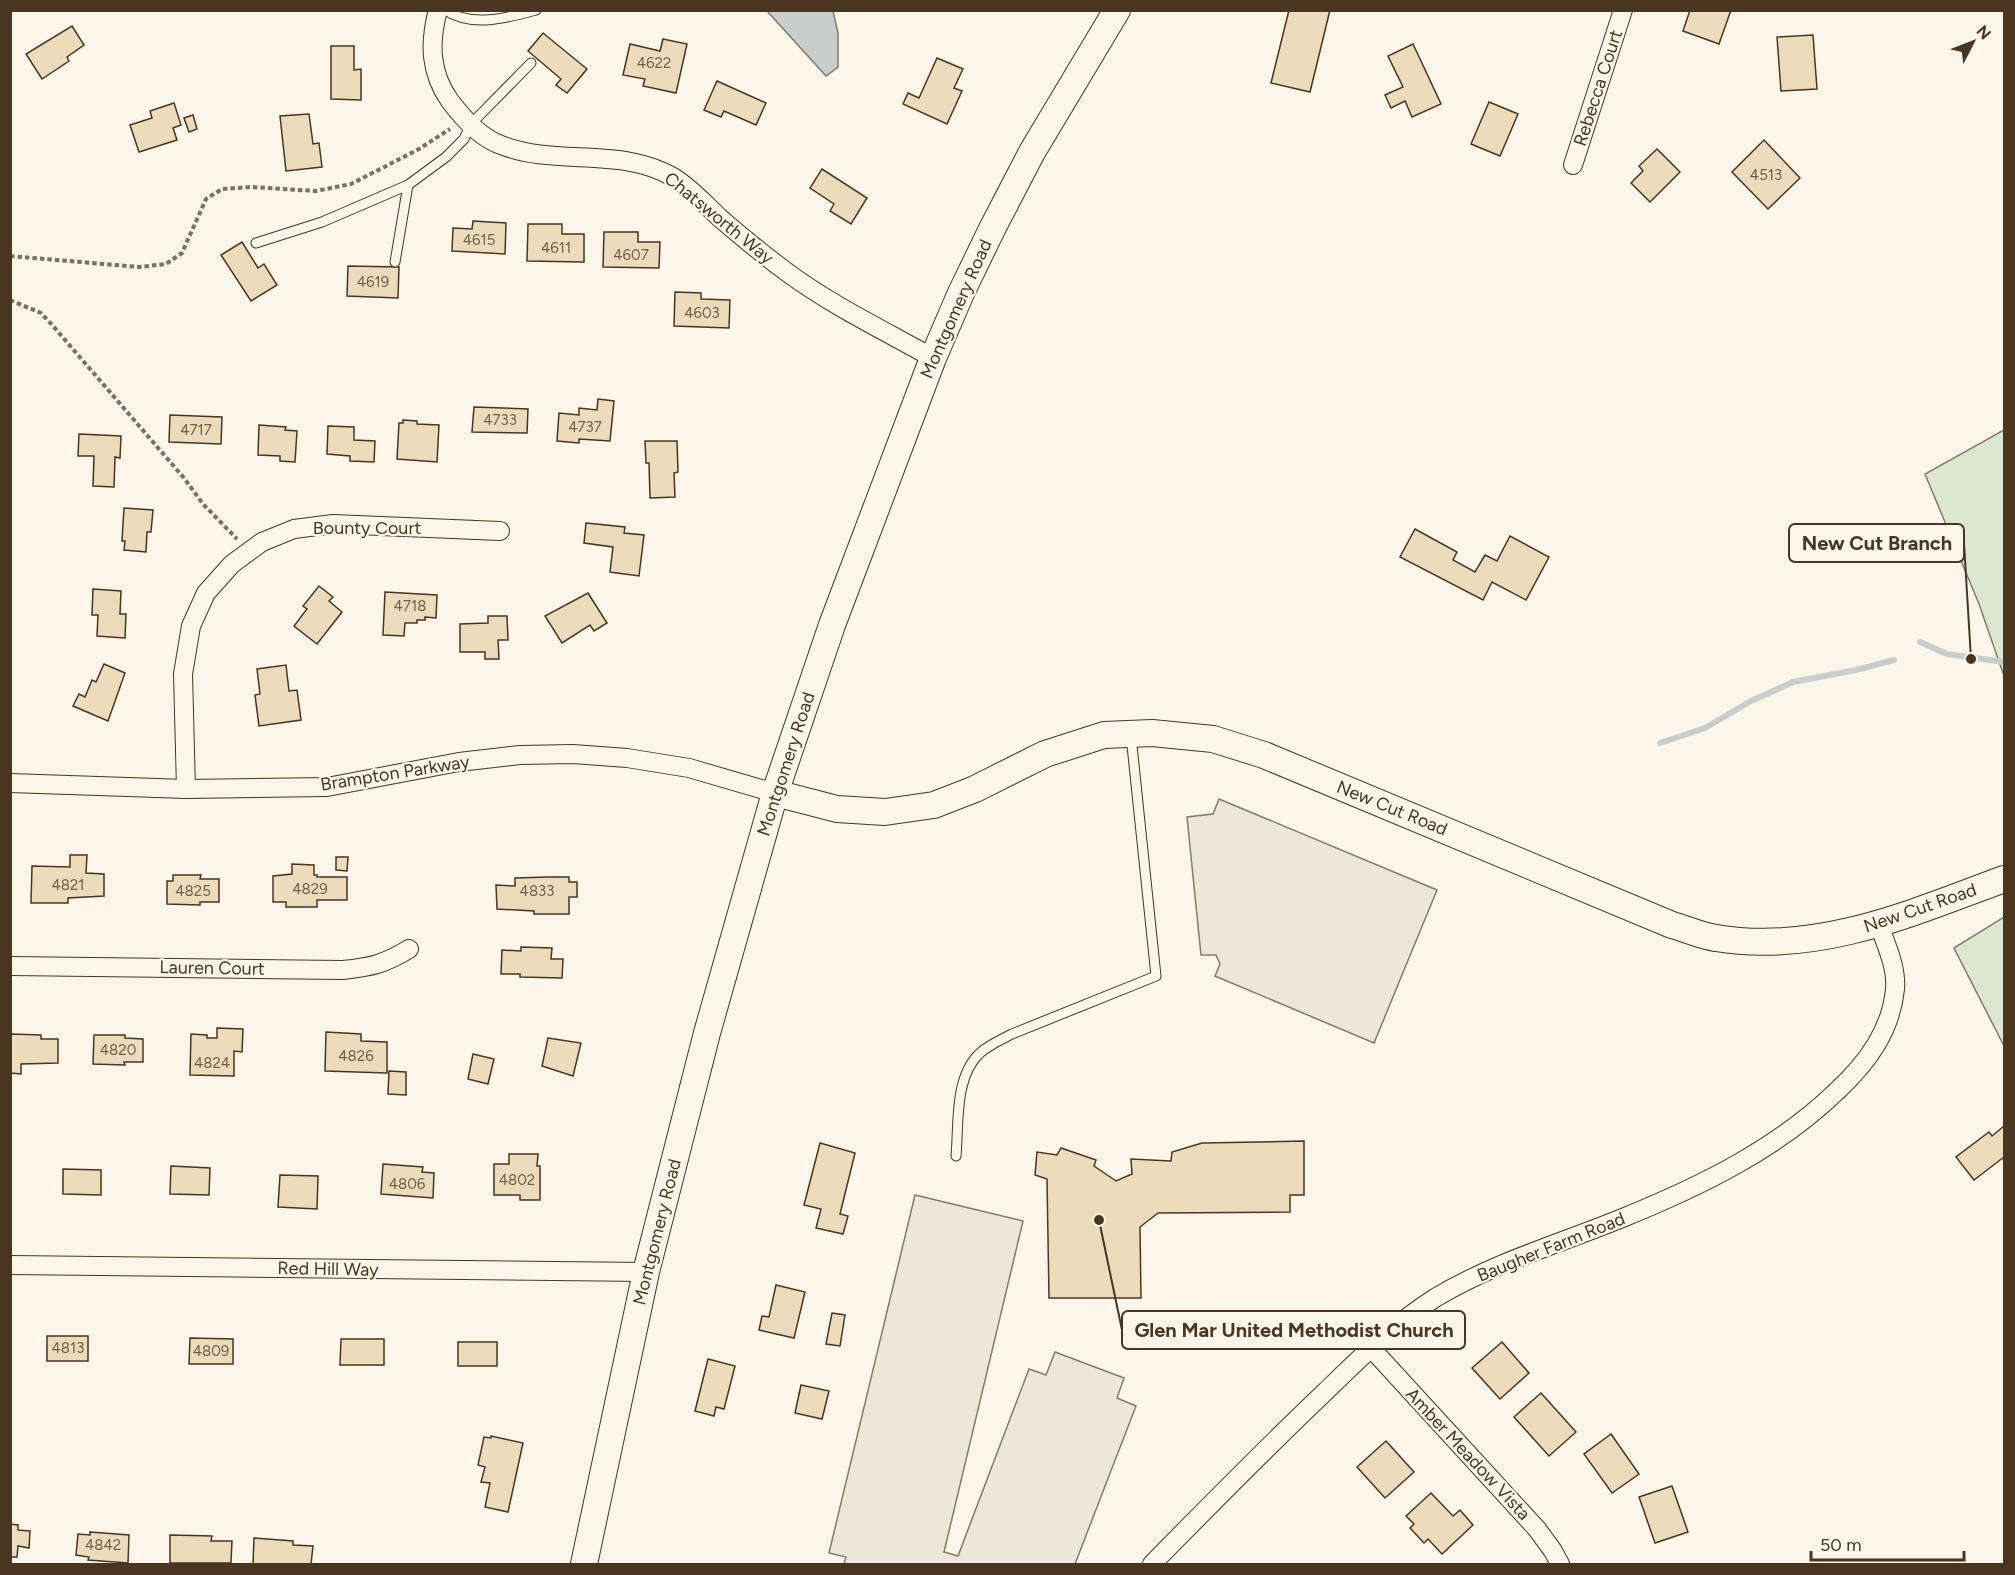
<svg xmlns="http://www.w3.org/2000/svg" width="2015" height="1575" font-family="Figtree,sans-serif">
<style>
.green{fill:#dce7d0;stroke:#887966;stroke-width:1.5}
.parking{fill:#ede7d9;stroke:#887966;stroke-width:1.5}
.water{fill:#c9cecd;stroke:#887966;stroke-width:1.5}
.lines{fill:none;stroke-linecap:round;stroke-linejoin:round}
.stream{stroke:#c9cecd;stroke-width:6}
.building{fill:#ecdcbc;stroke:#4a3520;stroke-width:1.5}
.lane-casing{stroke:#4a3520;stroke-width:11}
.street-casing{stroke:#4a3520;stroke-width:20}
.secondary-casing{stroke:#4a3520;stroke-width:28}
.path{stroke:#7f6f5c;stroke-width:4;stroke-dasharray:4.5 3;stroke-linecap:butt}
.lane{stroke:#fbf6e9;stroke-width:9}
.street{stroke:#fbf6e9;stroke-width:18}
.secondary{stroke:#fbf6e9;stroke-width:26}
.labels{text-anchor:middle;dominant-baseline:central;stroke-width:4.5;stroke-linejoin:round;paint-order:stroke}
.number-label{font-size:15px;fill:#725f47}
.street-label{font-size:18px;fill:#4a3520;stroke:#fbf6e9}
.leader{fill:none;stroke:#4a3520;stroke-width:2}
.callout-dot{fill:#4a3520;stroke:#fbf6e9;stroke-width:2}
.callout{fill:#fbf6e9;stroke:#4a3520;stroke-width:2}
.callout-label{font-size:20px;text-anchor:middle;font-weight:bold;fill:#4a3520}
</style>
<rect width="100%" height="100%" fill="#fbf6e9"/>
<g class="green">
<path d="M2004,430V676L1979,604L1925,474Z"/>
<path d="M2004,917V1046L1954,948Z"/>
</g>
<g class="parking">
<path d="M1219,799L1437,890L1374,1043L1215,976L1220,964L1216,955H1201L1187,817L1213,814Z"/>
<path d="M915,1195L1023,1221L944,1552L958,1556L1029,1369L1046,1375L1055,1352L1124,1378L1117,1398L1136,1406L1075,1564H844L846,1557L829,1553Z"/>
</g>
<path class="water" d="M767,11H833L838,33V67L826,76Z"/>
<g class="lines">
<g class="stream">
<path d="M1920,642L1947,654L2004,662"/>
<path d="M1660,743L1705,728L1751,701L1793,682L1856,670L1894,660"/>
</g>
</g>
<g class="building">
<path d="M1289,10H1330L1310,92L1271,83Z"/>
<path d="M1690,10H1731L1719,44L1683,31Z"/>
<path d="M72,26L84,45L67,57L69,61L42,79L26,54Z"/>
<path d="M543,33L587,69L567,93L556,85L561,79L528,51Z"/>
<path d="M1813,35L1817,89L1781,91L1777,37Z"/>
<path d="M663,39L687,44L676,93L643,86L645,79L623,75L630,44L660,51Z"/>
<path d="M1413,44L1441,104L1412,117L1405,101L1391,108L1385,95L1403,87L1388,56Z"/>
<path d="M331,46H354V70L361,69V100L331,99Z"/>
<path d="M937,58L963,69L954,88L962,91L947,124L903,104L908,93L919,98Z"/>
<path d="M717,81L766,103L756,125L724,111L721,117L704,110Z"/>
<path d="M1489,102L1518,114L1500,156L1471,144Z"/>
<path d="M174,103L181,125L173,128L177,140L139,152L130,125L152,118L150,111Z"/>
<path d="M309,114L313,144L319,143L322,167L286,171L280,116Z"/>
<path d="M193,115L197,129L189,132L184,118Z"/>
<path d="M1764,140L1800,178L1768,209L1732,172Z"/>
<path d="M1657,149L1680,172L1650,202L1631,183L1643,171L1639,166Z"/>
<path d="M822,169L867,198L851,224L830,211L834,204L810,188Z"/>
<path d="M473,221L506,223L505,254L452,251L453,228L472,229Z"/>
<path d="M528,224H562V234H584V262L527,261Z"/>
<path d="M604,232H638V242H660L659,268L603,267Z"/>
<path d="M242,242L258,268L264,264L277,285L251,301L221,255Z"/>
<path d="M348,266L399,267L398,298L347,296Z"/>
<path d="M675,292L701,293V299L730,300L729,328L674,326Z"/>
<path d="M598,399L614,401L610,441L579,439V443L557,441L559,413L579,415V408L597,410Z"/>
<path d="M474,407L528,409L527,433L472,432Z"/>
<path d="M170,415L222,417L221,444L169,442Z"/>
<path d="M403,420L417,421V424L439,425L437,462L397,459L399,423H403Z"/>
<path d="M259,425L286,427L285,430L297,431L295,462L280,461V456L258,455Z"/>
<path d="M328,426L354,427V440L375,441L374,462L350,461V456L327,454Z"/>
<path d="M79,434L121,436L120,458L115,457L114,487L93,486L94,456H78Z"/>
<path d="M645,441H677L678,472L674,473L675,497L650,498L649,463H646Z"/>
<path d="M124,508L153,510L151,532H147L146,552L124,550L125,541H122Z"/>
<path d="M586,523L625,527L624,533L644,535L639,576L610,572L613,547L584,543Z"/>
<path d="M1415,529L1457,552L1453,560L1475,572L1485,555L1497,561L1510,536L1549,557L1526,600L1492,582L1483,600L1400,557Z"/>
<path d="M319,586L333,597L329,601L342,612L317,644L294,626L307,609L303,606Z"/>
<path d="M93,589L121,591L120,614H126L125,638L97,636L98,615H92Z"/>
<path d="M385,592L437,595L436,618L425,617V620H417V623H405L404,636L383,635Z"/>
<path d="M588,593L607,623L594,631L590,625L562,643L545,616Z"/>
<path d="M488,616H507L508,640H498L499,659H485V652H460V624L488,623Z"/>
<path d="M104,664L125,673L108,721L73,706L79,694L85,697L92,680L96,682Z"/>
<path d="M286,665L289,691L297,690L301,720L259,726L255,695L260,694L257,669Z"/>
<path d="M70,855H87L86,873L104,874V896L68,898V903H31L32,866L70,867Z"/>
<path d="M336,857H348L347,871L336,870Z"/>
<path d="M292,864L314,865V875H317V877H347V900H317V907H286V902H273V876L292,874Z"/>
<path d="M173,875H201L200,879H219V902H200V905L167,904V881H173Z"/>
<path d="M548,877H569V882H577V897H569V914H534V911L497,909L496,885L515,886V878Z"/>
<path d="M521,947L552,948L551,959H563L562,978L520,977V974H501L502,950L521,951Z"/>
<path d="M217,1028L243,1029L242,1052L234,1051V1076L190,1075L191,1034L207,1035V1038H217Z"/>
<path d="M326,1032L361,1034V1041L387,1042V1073L325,1071Z"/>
<path d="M11,1034L41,1035V1039H58V1063L21,1064V1074L10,1073Z"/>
<path d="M94,1035H125V1038L143,1039V1062H124L125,1065L93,1064Z"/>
<path d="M548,1038L581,1043L573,1076L542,1066Z"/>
<path d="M473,1054L494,1059L488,1084L468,1079Z"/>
<path d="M389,1071L406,1072V1095L388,1094Z"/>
<path d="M2004,1126V1157L1974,1180L1956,1157L1989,1132L1992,1136Z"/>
<path d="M1304,1141V1195H1290V1212L1158,1213L1140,1227L1141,1298H1049L1047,1179L1035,1175L1037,1152L1057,1155L1061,1148L1096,1160L1094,1166L1116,1181L1132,1174L1131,1159L1171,1161L1172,1152L1202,1143Z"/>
<path d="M820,1143L855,1153L840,1214L848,1216L843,1234L816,1228L821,1209L804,1205Z"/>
<path d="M509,1154H538L537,1166H540V1200H520V1195H494V1164H509Z"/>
<path d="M383,1164L423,1167L422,1172L434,1173L433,1198L381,1194Z"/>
<path d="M171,1166L210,1168L209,1195L170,1194Z"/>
<path d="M63,1169L101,1170V1195L63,1194Z"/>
<path d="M280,1175L318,1176L317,1209L278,1207Z"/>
<path d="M776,1285L805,1292L794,1338L759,1330L762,1316L769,1317Z"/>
<path d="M832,1313L845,1315L840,1346L826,1344Z"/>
<rect x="47" y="1336" width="41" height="25"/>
<path d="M190,1338L233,1339V1364H189Z"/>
<path d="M341,1339H384V1365H340Z"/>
<rect x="458" y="1342" width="39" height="24"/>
<path d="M1502,1342L1529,1373L1500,1399L1472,1368Z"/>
<path d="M708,1359L735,1366L724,1409L716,1407L714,1416L695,1411Z"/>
<path d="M801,1385L829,1391L822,1419L795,1413Z"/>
<path d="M1541,1393L1576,1432L1549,1456L1514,1417Z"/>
<path d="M1611,1434L1639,1474L1612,1493L1584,1454Z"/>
<path d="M491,1436L523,1443L508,1512L485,1507L490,1483L481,1482L485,1467L478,1465L484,1437L491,1438Z"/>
<path d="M1386,1441L1414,1472L1385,1498L1357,1467Z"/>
<path d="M1672,1486L1688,1532L1655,1543L1639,1497Z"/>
<path d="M1431,1493L1453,1516L1460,1510L1473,1525L1442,1554L1428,1539L1424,1543L1410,1528L1414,1524L1406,1516Z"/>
<path d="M10,1524L18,1525V1530L30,1531L29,1548L18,1546L17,1557H10Z"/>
<path d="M90,1532L129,1535L128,1563L88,1560L89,1557L76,1555L78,1534L90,1535Z"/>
<path d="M170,1535L212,1536L211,1541H232L231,1563H170Z"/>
<path d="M254,1538L293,1541V1545L313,1546L311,1564H253Z"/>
</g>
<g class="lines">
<defs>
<g id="lane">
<path d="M445,10C472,28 507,18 536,10"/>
<path d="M256,243L322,222L408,185L446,157L464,139L471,124L531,63"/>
<path d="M395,262L408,185"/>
<path d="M956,1156C959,1124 954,1077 980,1053C989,1045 1000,1040 1012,1034L1156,976L1131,736"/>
</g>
<g id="street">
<path d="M438,10C429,43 430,73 450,101C462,117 481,138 501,145C556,167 620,146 673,177C691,188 706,205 721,219C743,238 765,256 788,273C833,306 885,331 933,358"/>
<path d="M1573,165L1623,10"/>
<path d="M10,783L186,789L327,787L459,762L520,755L573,754L627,758L689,768L775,793"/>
<path d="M186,789L183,674L191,626L206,593L232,564L262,542L294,529L333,524L500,531"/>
<path d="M10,966L343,970C372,967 384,964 409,949"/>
<path d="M10,1265L646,1272"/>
<path d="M1371,1348L1537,1529L1553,1551L1560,1564"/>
<path d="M1152,1564C1209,1506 1266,1448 1325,1392C1359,1359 1394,1324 1435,1298C1493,1263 1558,1244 1620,1219C1699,1187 1776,1150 1837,1091C1867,1063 1891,1031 1895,989C1897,968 1886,944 1879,925"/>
</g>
<g id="secondary">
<path d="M775,793L837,809L885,812L934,805L975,789L1045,754L1104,735L1152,733L1213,739L1264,755L1672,925C1687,929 1701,936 1716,938C1817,955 1912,913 2004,879"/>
<path d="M584,1564L646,1272L707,1033L775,793L832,625L933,358L961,293L992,229L1032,152L1117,10"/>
</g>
</defs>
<use href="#lane" class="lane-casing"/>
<use href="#street" class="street-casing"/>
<use href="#secondary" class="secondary-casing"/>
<g class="path">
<path d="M10,256L139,267L166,264L182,253L206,199L222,189L251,187L316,191L351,184L419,149L450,129"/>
<path d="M10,300L41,313L53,326L184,478L203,504L237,539"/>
</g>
<use href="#lane" class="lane"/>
<use href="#street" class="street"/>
<use href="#secondary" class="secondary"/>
</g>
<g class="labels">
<g class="number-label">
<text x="654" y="63">4622</text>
<text x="1766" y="175">4513</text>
<text x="479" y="240">4615</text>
<text x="556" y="248">4611</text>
<text x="631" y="255">4607</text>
<text x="373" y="282">4619</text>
<text x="702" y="313">4603</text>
<text x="500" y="420">4733</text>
<text x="585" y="427">4737</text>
<text x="196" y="430">4717</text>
<text x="410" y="606">4718</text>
<text x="68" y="885">4821</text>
<text x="310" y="889">4829</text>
<text x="193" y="891">4825</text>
<text x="537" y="891">4833</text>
<text x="118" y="1050">4820</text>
<text x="356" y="1056">4826</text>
<text x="212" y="1063">4824</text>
<text x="517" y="1180">4802</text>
<text x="407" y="1184">4806</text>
<text x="68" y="1348">4813</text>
<text x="211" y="1351">4809</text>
<text x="103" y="1545">4842</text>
</g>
<g class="street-label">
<text transform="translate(1598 88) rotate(-72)">Rebecca Court</text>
<text transform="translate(719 218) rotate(39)">Chatsworth Way</text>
<text transform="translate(956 309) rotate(-66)">Montgomery Road</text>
<text x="367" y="528">Bounty Court</text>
<text transform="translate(786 764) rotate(-72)">Montgomery Road</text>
<text transform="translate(395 773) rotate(-9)">Brampton Parkway</text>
<text transform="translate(1392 808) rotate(22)">New Cut Road</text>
<text transform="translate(1920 908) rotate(-19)">New Cut Road</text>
<text transform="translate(212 968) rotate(1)">Lauren Court</text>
<text transform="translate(657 1232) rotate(-76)">Montgomery Road</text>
<text transform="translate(1551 1247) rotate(-22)">Baugher Farm Road</text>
<text transform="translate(328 1269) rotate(1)">Red Hill Way</text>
<text transform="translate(1468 1454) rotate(47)">Amber Meadow Vista</text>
</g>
</g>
<path class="leader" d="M1971 659L1964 543M1099 1220L1122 1330"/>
<g class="callout-dot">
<circle cx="1971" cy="659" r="6"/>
<circle cx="1099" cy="1220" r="6"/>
</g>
<g class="callout">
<rect x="1789" y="524" width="175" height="38" rx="6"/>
<rect x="1122" y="1311" width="343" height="38" rx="6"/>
</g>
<g class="callout-label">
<text x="1877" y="550">New Cut Branch</text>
<text x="1294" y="1337">Glen Mar United Methodist Church</text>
</g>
<rect width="2015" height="1575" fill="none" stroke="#4a3520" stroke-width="24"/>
<g transform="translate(1973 42) rotate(48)" stroke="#fbf6e9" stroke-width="4.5" paint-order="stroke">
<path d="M0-4.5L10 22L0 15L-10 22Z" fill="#4a3520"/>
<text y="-9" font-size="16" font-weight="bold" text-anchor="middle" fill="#4a3520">N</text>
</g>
<path d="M1811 1551v9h153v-9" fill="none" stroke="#4a3520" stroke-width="3"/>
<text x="1820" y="1551" font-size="18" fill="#4a3520" stroke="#fbf6e9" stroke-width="4.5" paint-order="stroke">50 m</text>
</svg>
